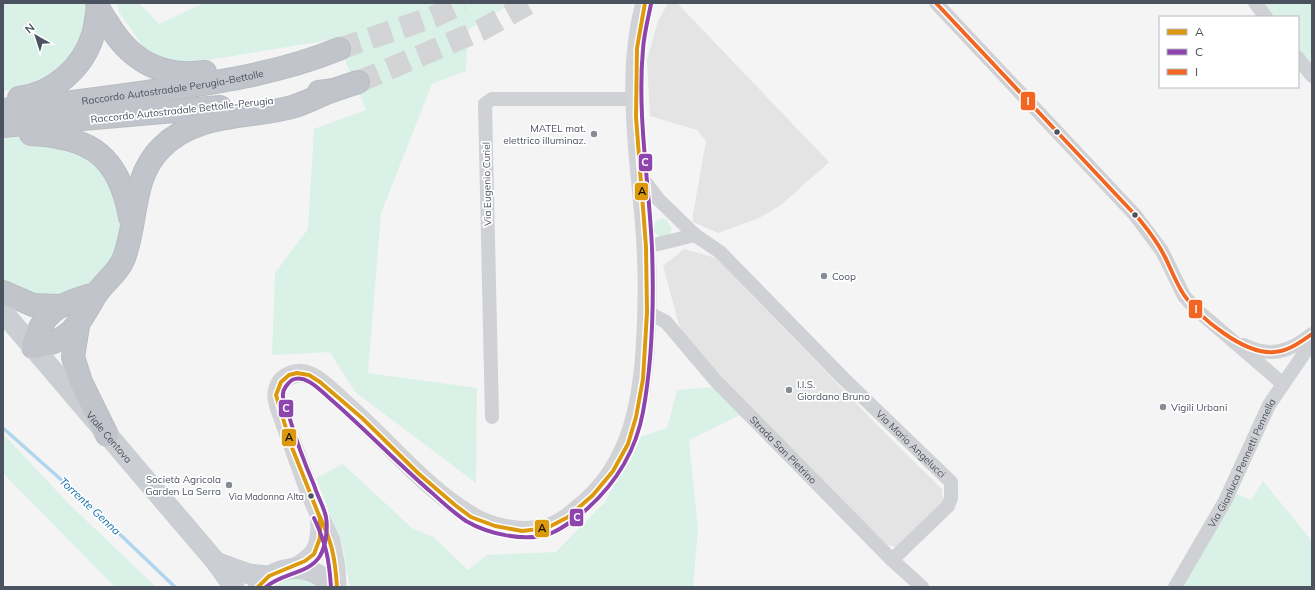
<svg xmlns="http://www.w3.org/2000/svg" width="1315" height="590" font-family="Mulish,sans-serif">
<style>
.education{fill:#e5e4e4}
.green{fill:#daf1e7}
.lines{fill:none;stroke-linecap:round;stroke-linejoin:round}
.stream{stroke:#b0d6ee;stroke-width:3.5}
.highway-tunnel{stroke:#d2d4d6;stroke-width:22;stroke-dasharray:22 11;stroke-linecap:butt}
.highway-casing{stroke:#b9bcc2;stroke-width:24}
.street{stroke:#d0d1d4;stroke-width:14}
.secondary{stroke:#d1d3d6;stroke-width:19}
.primary{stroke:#cbced2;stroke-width:21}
.highway{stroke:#c1c4ca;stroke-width:22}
.bus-1-casing{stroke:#fff;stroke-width:7}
.bus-2-casing{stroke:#fff;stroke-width:7}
.bus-3-casing{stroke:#fff;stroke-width:7}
.bus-1{stroke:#dd990e;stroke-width:4}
.bus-2{stroke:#8e44ad;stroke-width:4}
.bus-3{stroke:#f26522;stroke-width:4}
.bus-dot{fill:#4b5260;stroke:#fff;stroke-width:1.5}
.poi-dot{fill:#868b94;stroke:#fff;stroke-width:1.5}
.labels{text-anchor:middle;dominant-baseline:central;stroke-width:3.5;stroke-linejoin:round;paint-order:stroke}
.bus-label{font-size:9px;fill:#4b5260;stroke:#fff;text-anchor:end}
.street-label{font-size:10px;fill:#4b5260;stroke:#fff}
.poi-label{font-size:10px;fill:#4b5260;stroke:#fff;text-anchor:start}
.water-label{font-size:11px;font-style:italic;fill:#1170ad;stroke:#fff}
.line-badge{stroke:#fff;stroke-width:1.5}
.badge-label{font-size:11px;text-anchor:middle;font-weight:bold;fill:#fff}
.pale-badge-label{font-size:11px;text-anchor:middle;font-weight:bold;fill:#111}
</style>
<rect width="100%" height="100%" fill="#f4f4f4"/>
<g class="education">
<path d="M668,3H677L829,162L781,205L759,218L718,233L693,222V214L706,141L697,130L650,116L647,60L658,21Z"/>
<path d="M684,249L716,258L887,435L942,489L943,503L896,547L887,545L848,508L691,345L679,325L663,266Z"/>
</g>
<g class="green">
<path d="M3,3H87L84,36L63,70L37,85L3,91Z"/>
<path d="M117,3H139L159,24L204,3H512L468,30L466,71L432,84L381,213L368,373L477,388L476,483L355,392L330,352L272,355L275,273L308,229L314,129L366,110L336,39L178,65L144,48L119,12Z"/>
<path d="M1261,3H1312V70L1298,52V17H1272Z"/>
<path d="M27,137L76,146L102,165L122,194L124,232L110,267L83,293L51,298L22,295L3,283V138Z"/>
<path d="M662,218L666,219L672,229L669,235L660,238L654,231L655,222Z"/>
<path d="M714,387L740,415L689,440L698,530L693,587H350L342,544L316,478L343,464L412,528L435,538L468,570L487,555L556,552L605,502L640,437L667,428L677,390Z"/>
<path d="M3,434L69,504L156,587H115L3,473Z"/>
<path d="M1263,481L1312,541V587H1174L1218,514L1237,494L1251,500Z"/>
<path d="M298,578L310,581L319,587H273L287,579Z"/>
</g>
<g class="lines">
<path class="stream" d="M3,428L84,500L175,587"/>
<g class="highway-tunnel">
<path d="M339,49L433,17L463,3"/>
<path d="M358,82L481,30L530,3"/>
</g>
<defs>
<g id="highway">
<path d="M97,3C99,11 104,18 109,25C131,61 162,78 205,72"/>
<path d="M319,92L334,90L358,82"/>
<path d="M19,98C53,94 83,68 93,35C96,26 96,16 98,7"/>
<path id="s5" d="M3,110C53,105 103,98 154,91C216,83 280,73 339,49"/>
<path d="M3,126L220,107"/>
<path d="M31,134C91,137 119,156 130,217"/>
<path d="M3,292L33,305L59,306"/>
<path d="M97,293C62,305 43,307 33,347C70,342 77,327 95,296C103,282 118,274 124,258C138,221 131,178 161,148C196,112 247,119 292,107C306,103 320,95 334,90"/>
<path d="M78,326L73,357L81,382L107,435"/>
</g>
</defs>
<use href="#highway" class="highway-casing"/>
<g class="street">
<path d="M936,3L1135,215L1162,251L1184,296L1197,310L1283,384"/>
<path d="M1255,3L1266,17"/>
<path d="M1298,58L1312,76"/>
<path d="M640,175L658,199L695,235L646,247"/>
<path id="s1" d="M695,235L720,252L843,378L951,482V498L948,506L892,560"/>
<path id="s2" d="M647,312L666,322L715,380L892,560L922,587"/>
<path d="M1244,345C1270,358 1290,352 1312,334"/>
<path d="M492,417L485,104L492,99H636"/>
<path id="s3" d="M1175,587L1225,501L1269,405L1312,342"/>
</g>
<g class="secondary">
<path d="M293,568C318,555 320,546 320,519"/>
<path d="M337,587L336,568L331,541L311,496L279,407C278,403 276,398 277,394C278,377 296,369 311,376C323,382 333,393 343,402C385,438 422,486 470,515C491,528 521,534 545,528C561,525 575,511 587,501C630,462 641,407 645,351C648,307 648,262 644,218C638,148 626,72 645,3"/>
</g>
<g class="primary">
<path id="s4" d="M3,312L216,562L234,587"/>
<path d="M216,562L249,574L269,576"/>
<path d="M258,587C278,563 312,562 332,587"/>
</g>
<use href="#highway" class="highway"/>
<defs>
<g id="bus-1">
<path d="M319,515C332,542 335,557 337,587"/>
<path d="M258,587L269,576L305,561L314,554L320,538V518L291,445L276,395L281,382L289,375L297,373L309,375L320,382L362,418L419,474L455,505L471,517L495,526L522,531L547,528L568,517L593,495L613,471L628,444L636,417L643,379L647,312L646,247L636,117L637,48L645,3"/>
</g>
<g id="bus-2">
<path d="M314,518C326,544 329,558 331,587"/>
<path d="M266,587C281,573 309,574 320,556C326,545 328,529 326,517C324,507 317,495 314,485C304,462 296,440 289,416C287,410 282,400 283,394C283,389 288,383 292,380C305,374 318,388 327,396C363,427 395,461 431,492C442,502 454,513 466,521C488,534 524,542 549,534C563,529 576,518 587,509C616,483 636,450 643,412C653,358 654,303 652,248C649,182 637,115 643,49C644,34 648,19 651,4"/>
</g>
<path id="bus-3" d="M936,3L1139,219C1149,231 1158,243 1165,257C1171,269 1176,283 1184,295C1199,318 1245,355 1274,352C1289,351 1300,342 1312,334"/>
</defs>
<use href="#bus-1" class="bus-1-casing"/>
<use href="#bus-2" class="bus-2-casing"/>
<use href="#bus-3" class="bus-3-casing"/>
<use href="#bus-1" class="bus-1"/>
<use href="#bus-2" class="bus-2"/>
<use href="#bus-3" class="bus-3"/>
</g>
<g class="bus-dot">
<circle cx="1057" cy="132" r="3.5"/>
<circle cx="1135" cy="215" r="3.5"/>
<circle cx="311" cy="496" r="3.5"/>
</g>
<g class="poi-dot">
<circle cx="594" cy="134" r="4"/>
<circle cx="824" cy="276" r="4"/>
<circle cx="789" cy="390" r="4"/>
<circle cx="1163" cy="407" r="4"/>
<circle cx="229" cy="485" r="4"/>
</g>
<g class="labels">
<g class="bus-label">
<text x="304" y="496">Via Madonna Alta</text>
</g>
<g class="street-label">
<text stroke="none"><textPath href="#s5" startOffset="171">Raccordo Autostradale Perugia-Bettolle</textPath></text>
<text transform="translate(182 110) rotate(-6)">Raccordo Autostradale Bettolle-Perugia</text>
<text transform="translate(487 184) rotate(-91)">Via Eugenio Curiel</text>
<text stroke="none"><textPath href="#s4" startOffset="164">Viale Centova</textPath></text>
<text stroke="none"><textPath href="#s1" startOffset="301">Via Mario Angelucci</textPath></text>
<text stroke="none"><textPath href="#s2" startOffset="195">Strada San Pietrino</textPath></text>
<text stroke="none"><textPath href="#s3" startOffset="141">Via Gianluca Pennetti Pennella</textPath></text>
</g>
<g class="poi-label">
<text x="586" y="128" text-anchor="end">MATEL mat.<tspan x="586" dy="12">elettrico illuminaz.</tspan></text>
<text x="832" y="276">Coop</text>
<text x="797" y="384">I.I.S.<tspan x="797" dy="12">Giordano Bruno</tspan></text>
<text x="1171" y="407">Vigili Urbani</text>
<text x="221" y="479" text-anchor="end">Società Agricola<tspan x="221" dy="12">Garden La Serra</tspan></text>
</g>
<g class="water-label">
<text transform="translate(90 506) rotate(43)">Torrente Genna</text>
</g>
</g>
<g class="line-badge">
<rect x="1020" y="91" width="16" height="20" rx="4" fill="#f26522"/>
<rect x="638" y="153" width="15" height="19" rx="4" fill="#8e44ad"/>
<rect x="634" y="182" width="15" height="19" rx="4" fill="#dd990e"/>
<rect x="1188" y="299" width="15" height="20" rx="4" fill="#f26522"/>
<rect x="278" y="399" width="16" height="19" rx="4" fill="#8e44ad"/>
<rect x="281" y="428" width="16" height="19" rx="4" fill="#dd990e"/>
<rect x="569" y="508" width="15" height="19" rx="4" fill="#8e44ad"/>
<rect x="534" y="519" width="16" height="19" rx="4" fill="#dd990e"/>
</g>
<g class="badge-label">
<text x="1028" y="105">I</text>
<text x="645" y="166">C</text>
<text x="1196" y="313">I</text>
<text x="286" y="412">C</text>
<text x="577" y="521">C</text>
</g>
<g class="pale-badge-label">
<text x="642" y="195">A</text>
<text x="289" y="441">A</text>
<text x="542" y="532">A</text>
</g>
<rect width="1315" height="590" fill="none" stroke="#4b5260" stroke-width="8"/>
<rect x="1159" y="16" width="140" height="72" fill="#ffffff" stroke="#b7babf"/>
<rect x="1167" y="29" width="20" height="6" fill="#dd990e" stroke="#b7babf"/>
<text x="1195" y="36" font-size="12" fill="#4b5260">A</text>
<rect x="1167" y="49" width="20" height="6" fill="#8e44ad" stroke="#b7babf"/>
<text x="1195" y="56" font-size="12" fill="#4b5260">C</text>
<rect x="1167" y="69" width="20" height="6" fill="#f26522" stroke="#b7babf"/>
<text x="1195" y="76" font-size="12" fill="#4b5260">I</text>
<g transform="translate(36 36) rotate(321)" stroke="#ffffff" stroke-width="3" paint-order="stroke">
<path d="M0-3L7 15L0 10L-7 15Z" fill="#4b5260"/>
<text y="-6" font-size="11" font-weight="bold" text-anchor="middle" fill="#4b5260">N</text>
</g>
</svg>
